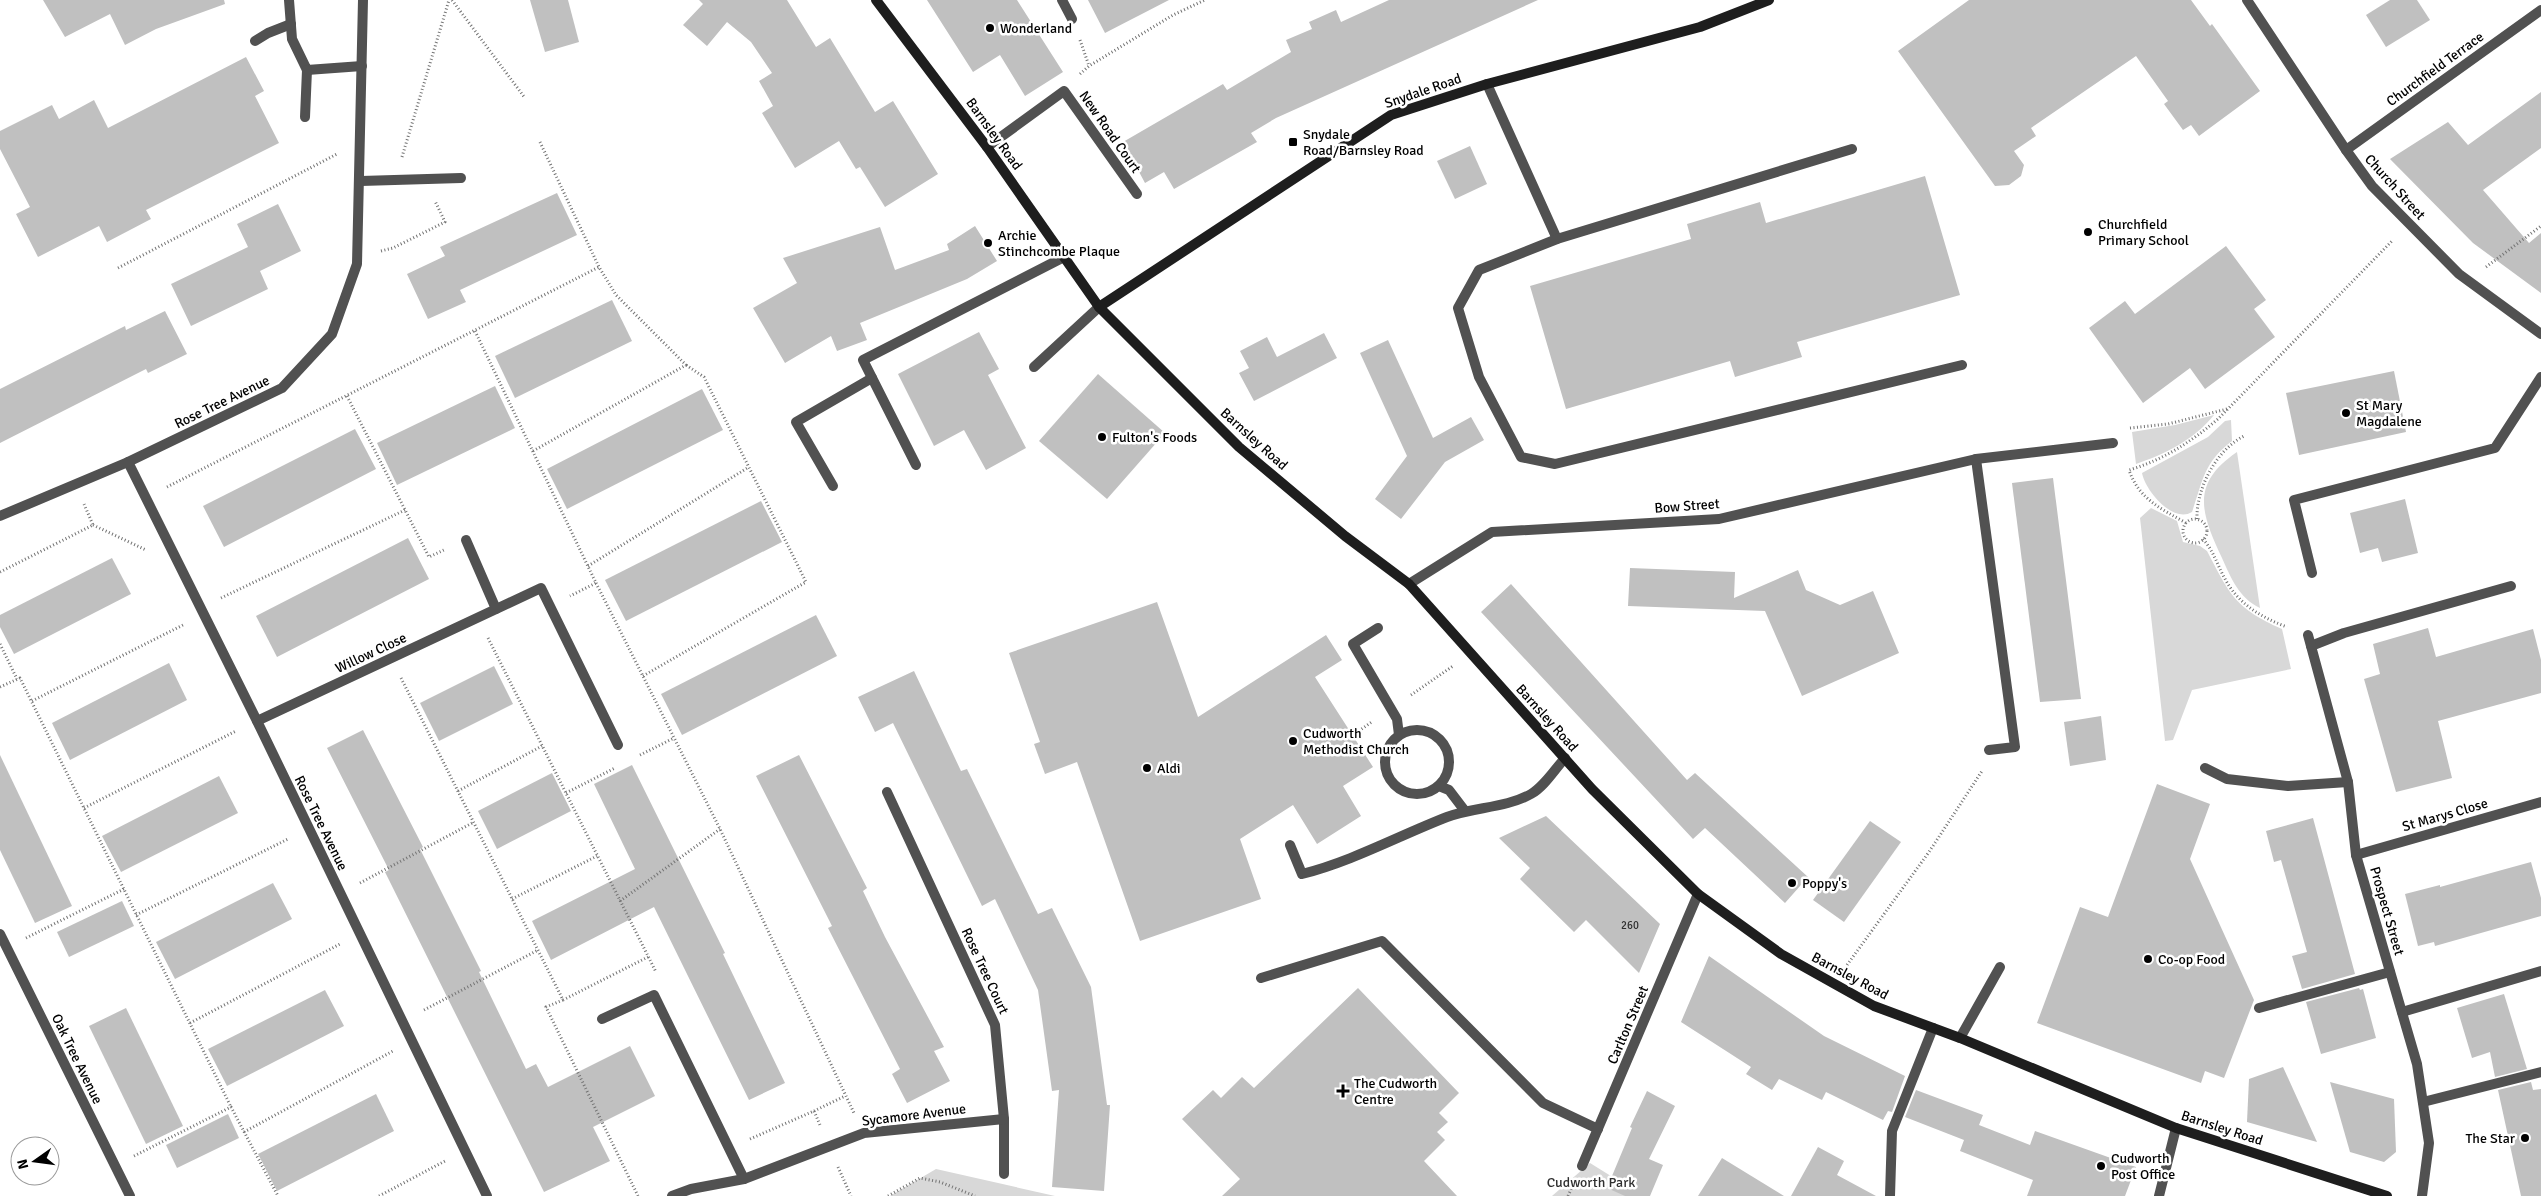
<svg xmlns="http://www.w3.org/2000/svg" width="2541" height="1196" font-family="Signika,sans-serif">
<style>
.green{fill:#d8d8d8}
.building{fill:#c0c0c0}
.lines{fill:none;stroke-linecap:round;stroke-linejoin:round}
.path{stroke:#737373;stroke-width:3;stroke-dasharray:1 2.5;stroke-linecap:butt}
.lane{stroke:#515151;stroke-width:10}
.street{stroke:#515151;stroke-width:10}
.secondary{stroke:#1e1e1e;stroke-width:10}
.poi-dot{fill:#000;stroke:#fff;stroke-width:2}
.labels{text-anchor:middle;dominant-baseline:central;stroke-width:5;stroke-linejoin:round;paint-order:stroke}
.number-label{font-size:11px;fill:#303030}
.poi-label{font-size:14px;fill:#000;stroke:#fff;text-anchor:start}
.street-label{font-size:14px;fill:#000;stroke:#fff}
.park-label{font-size:14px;fill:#2f2f2f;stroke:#fff}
</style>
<rect width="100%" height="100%" fill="#fff"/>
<g class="green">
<path d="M2214,415C2194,440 2165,454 2136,464L2132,432L2175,425Z"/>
<path d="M2231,420L2232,441C2203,463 2203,481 2192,512C2173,524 2145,490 2142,473L2208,437L2225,421Z"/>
<path d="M2237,452L2260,608C2239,598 2231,578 2222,558C2201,513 2190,484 2237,452Z"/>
<path d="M2151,508L2177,521L2183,542L2200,546L2207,551C2230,595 2235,608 2282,629L2291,669L2192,690L2173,740L2165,741L2140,518Z"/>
<path d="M1590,1163L1643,1196H1552Z"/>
<path d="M936,1169L1055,1196H890Z"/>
</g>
<g class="building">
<path d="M43,0H224L225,4L156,29L125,45L110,14L65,37Z"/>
<path d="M530,0H568L579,42L545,52Z"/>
<path d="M699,0H787L816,47L830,38L875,112L893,101L938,174L885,207L860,167L856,169L839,141L795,168L762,113L773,106L759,81L772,73L751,42L727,22L707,46L683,25L703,4Z"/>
<path d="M927,0H1017L1063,72L1025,96L1000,55L973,72Z"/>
<path d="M1088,0H1169L1105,33Z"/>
<path d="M1389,0H1538L1276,118L1251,133L1257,142L1174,189L1164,172L1145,183L1123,142L1223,84L1227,90L1291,52L1286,40L1312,29L1309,22L1336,10L1341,22Z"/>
<path d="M1969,0H2191L2210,26L2212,24L2260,91L2199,136L2191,125L2183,130L2164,104L2168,101L2136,56L2031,128L2036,136L2014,151L2024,165L2021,176L2009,185L1995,186L1898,51Z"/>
<path d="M2390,0H2417L2430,20L2386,47L2366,15Z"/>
<path d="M246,57L264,91L255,96L279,143L146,210L151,219L107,242L99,226L38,257L16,214L30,207L0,149V131L52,105L59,119L94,100L108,128Z"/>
<path d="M2541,92V148L2483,190L2529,243L2541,233V293L2473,243L2390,159L2448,122L2468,145Z"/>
<path d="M1470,146L1487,184L1455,199L1437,161Z"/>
<path d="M1925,176L1960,295L1797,342L1802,357L1735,377L1730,361L1566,409L1530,286L1691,239L1687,224L1760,202L1766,223Z"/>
<path d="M557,193L577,235L460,290L466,302L428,319L407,274L445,256L440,247Z"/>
<path d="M278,204L301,251L260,271L268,289L191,326L171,284L248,247L237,224Z"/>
<path d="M975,226L997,261L967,279L860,323L867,340L837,351L831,336L785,363L753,308L797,283L783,258L880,227L895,270L949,250L947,244Z"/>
<path d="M2226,246L2266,300L2254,309L2275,337L2205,389L2190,368L2143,403L2089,328L2125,301L2135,314Z"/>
<path d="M612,300L632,341L515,398L495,356Z"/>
<path d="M165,311L187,354L148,373L146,369L0,443V389L125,326L126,330Z"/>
<path d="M979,332L999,369L988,375L1026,448L986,470L964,430L934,446L898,374Z"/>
<path d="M1324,333L1337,358L1254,401L1239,373L1249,368L1240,351L1267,337L1277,357Z"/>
<path d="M1388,340L1433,438L1471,417L1484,440L1445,462L1401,519L1375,499L1407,456L1360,353Z"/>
<path d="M2394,371L2406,432L2299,455L2286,393Z"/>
<path d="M1098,374L1165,433L1107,499L1039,441Z"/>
<path d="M495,386L515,428L397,485L377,443Z"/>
<path d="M702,389L723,430L567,509L547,469Z"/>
<path d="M355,429L376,469L224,547L203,506Z"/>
<path d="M2053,478L2081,699L2040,702L2012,483Z"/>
<path d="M2405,499L2418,553L2382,562L2378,548L2360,553L2350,513Z"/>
<path d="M761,501L782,542L626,621L605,580Z"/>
<path d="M408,538L429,579L277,657L256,616Z"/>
<path d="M112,558L131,594L14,654L0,627V615Z"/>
<path d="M1630,568L1735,572L1734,598L1798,570L1806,590L1840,605L1873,591L1899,653L1802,696L1765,611L1628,606Z"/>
<path d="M1511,584L1687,780L1695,773L1808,877L1785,903L1705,828L1693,839L1481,612Z"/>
<path d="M1157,602L1198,717L1326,635L1342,660L1315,677L1373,767L1343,786L1361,816L1317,844L1293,805L1240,839L1261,899L1140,941L1077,762L1045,774L1034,744L1040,742L1009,653Z"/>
<path d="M816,615L837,656L682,735L661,694Z"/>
<path d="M2428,628L2436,657L2533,629L2541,660V693L2438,721L2452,778L2396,792L2364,679L2380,674L2373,644Z"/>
<path d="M169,663L187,700L70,760L52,723Z"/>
<path d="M494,666L513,704L439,741L420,703Z"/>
<path d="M914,671L961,771L967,769L1038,914L1052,908L1091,987L1107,1105H1110L1104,1191L1052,1187L1059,1090L1052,1091L1038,990L995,899L982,906L893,723L875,732L858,697Z"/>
<path d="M2101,716L2106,760L2070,766L2064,722Z"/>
<path d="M363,730L423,847L420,849L481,971L479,972L526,1069L536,1064L548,1087L630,1046L655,1096L593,1127L610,1161L544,1192L385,872L389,870L327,748Z"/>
<path d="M0,755L72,906L35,923L0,850Z"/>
<path d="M799,755L867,888L863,891L885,937L944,1047L934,1051L950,1081L907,1103L892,1074L900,1069L828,928L832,926L756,776Z"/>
<path d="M632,765L725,953L723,954L785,1083L749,1100L654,907L551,960L532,921L635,869L594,784Z"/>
<path d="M552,773L571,811L497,849L478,811Z"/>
<path d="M219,776L238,813L121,872L102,836Z"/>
<path d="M2157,784L2210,804L2190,859L2254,1000L2224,1078L2205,1071L2201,1083L2037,1023L2080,907L2108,917Z"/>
<path d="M1546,816L1660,924L1639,973L1586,920L1574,932L1520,879L1530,868L1499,838Z"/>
<path d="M2313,818L2355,974L2302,989L2292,956L2307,952L2281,860L2274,862L2266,831Z"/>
<path d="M1870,821L1901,842L1844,922L1813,900Z"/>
<path d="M2531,862L2541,898V916L2435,946L2434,942L2418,946L2405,894L2440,885V887Z"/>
<path d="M273,883L292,919L175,979L156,942Z"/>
<path d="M122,901L134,926L69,957L57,932Z"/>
<path d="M1709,956L1824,1036L1905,1076L1892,1112L1888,1111L1883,1120L1826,1092L1822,1100L1779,1079L1772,1090L1746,1074L1751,1067L1681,1022Z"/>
<path d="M1358,988L1459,1093L1439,1113L1448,1122L1437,1132L1445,1140L1424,1161L1457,1196H1222L1240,1179L1182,1119L1213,1090L1221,1098L1242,1077L1254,1088Z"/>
<path d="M2359,988L2360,990L2363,989L2376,1038L2321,1054L2306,1002Z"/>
<path d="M325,990L344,1026L227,1086L208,1049Z"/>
<path d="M2504,994L2527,1069L2495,1077L2490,1052L2472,1058L2457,1008Z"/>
<path d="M126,1008L183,1126L146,1144L89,1026Z"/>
<path d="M2283,1067L2317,1142L2247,1122L2249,1079Z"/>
<path d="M2330,1082L2394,1099L2396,1152L2384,1162L2350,1152Z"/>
<path d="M2531,1082L2533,1090L2541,1089V1196H2521L2498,1090Z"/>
<path d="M1916,1090L1983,1115L1979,1125L2030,1145L2035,1131L2136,1167L2125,1196H2027L2033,1180L1960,1151L1964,1140L1905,1117Z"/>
<path d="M1647,1091L1675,1106L1649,1159L1663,1165L1650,1196H1625L1607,1188L1632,1128L1630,1127Z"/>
<path d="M376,1094L394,1131L277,1191L258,1154Z"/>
<path d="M228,1114L239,1138L177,1168L166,1145Z"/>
<path d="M1818,1147L1844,1161L1837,1175L1876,1196H1791Z"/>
<path d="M1722,1158L1784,1196H1698Z"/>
</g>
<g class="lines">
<g class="path">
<path d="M452,0L525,98"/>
<path d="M1080,40L1089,66"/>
<path d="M1080,74L1089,66L1173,15L1205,0"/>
<path d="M402,157L449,0"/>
<path d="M381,251L393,248L445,222L435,201"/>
<path d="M2486,267L2541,226"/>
<path d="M118,268L337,154"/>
<path d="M475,331L596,583L570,596"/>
<path d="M347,396L429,557L446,549"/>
<path d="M2130,428L2168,424L2227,409"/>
<path d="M533,451L686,365L616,295L599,267L539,140"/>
<path d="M167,487L599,267"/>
<path d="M2197,519C2196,489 2216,450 2244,436"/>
<circle cx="2195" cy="531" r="12"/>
<path d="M2186,523C2160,508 2139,499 2129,470C2163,460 2191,442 2218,419L2393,240"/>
<path d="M93,525L146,550"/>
<path d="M2203,539C2213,550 2217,564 2224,577C2237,603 2260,617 2287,627"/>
<path d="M588,566L749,467"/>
<path d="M0,572L93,525L84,504"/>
<path d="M596,583L720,829L854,1113"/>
<path d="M221,598L405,510"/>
<path d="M488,638L656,972"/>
<path d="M0,644L17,679"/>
<path d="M643,676L806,582L704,377L686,365"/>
<path d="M401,678L563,1000L546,1007L638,1196"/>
<path d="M0,687L20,678L231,1107"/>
<path d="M1411,695L1453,666"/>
<path d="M32,701L183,625"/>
<path d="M1353,735L1373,721"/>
<path d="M640,755L674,738"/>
<path d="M458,791L542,746"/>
<path d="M566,793L615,768"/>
<path d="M84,808L236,731"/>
<path d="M360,883L474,822"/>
<path d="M512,899L597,856"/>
<path d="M620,901L720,829"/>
<path d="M136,915L288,839"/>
<path d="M26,938L124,889"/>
<path d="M1847,965L1929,852L1982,771"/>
<path d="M563,1000L648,957"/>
<path d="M424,1010L538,950"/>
<path d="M190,1023L340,944"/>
<path d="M814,1111L845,1096"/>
<path d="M244,1132L393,1051"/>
<path d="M750,1139L814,1111L820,1125"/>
<path d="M134,1156L231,1107L278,1196"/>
<path d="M838,1167L851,1196"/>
<path d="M379,1196L445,1161"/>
<path d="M888,1196L920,1178L940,1182L975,1196"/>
<path d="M1568,1196L1573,1185"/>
</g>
<g class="lane">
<path d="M289,0L292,39L307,70L362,66"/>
<path d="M255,41L268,33L291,24"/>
<path d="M1487,84L1557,239"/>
<path d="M305,117L307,70"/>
<path d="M1852,149L1557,239L1479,270L1458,308L1479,377L1521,457L1555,464L1962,365"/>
<path d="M1034,367L1099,307"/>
<path d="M916,465L863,360L1064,257"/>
<path d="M833,486L796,422L872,378"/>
<path d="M2312,573L2294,500L2495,448L2541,377"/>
<path d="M1378,628L1353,644L1397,719L1399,735"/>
<path d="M2311,646L2344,633L2511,586"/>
<circle cx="1417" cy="762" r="32"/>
<path d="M2205,768L2227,779L2288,786L2348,782"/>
<path d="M1439,786L1449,790L1465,811"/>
<path d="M1290,845L1302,874C1353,861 1398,836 1447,817C1474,807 1506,808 1531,794C1544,787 1555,769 1565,758"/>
<path d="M1261,978L1382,941L1543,1103L1598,1129"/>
<path d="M2259,1008L2390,972"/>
<path d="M2402,1012L2541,971"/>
<path d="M1960,1038L2000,967"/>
<path d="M2423,1102L2541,1072"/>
<path d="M1890,1196L1892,1131L1933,1028"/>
</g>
<g class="street">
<path d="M1062,0L1072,19"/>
<path d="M2247,0L2346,150L2372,186L2459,274L2541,334"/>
<path d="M987,147L1064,91L1137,194"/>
<path d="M2346,150L2541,10"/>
<path d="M361,181L461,178"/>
<path d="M1976,459L2015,747L1989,750"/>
<path d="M128,462L257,721L487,1196"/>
<path d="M0,516L128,462L282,388L332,334L357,264L363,0"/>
<path d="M466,540L496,609"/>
<path d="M1409,584L1492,532L1719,519L1976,459L2113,443"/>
<path d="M2308,635L2348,782L2356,855L2417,1064L2429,1143L2422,1196"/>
<path d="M257,721L541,588L618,745"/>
<path d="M887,792L995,1025L1004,1119V1174"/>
<path d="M2356,855L2541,802"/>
<path d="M0,934L130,1196"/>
<path d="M602,1019L654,995L744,1179"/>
<path d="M1582,1166L1698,894"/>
<path d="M672,1196L691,1189L744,1179L864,1133L1004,1119"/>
<path d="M2159,1196L2176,1128"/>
</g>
<g class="secondary">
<path d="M876,0L987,147L1099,307L1239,447L1345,536L1409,584L1592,789L1698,894L1781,954L1874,1006L1960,1038L2176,1128L2387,1196"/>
<path d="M1099,307L1391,115L1487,84L1700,27L1769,0"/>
</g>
</g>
<g class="poi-dot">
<circle cx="990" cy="28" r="5"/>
<rect x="1288" y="137" width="10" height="10" rx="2.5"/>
<circle cx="2088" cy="232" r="5"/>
<circle cx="988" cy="243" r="5"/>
<circle cx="2346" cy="413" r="5"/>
<circle cx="1102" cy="437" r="5"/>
<circle cx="1293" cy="741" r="5"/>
<circle cx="1147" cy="768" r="5"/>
<circle cx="1792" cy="883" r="5"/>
<circle cx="2148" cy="959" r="5"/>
<path d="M1340.5 1083.5h5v5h5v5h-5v5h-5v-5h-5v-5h5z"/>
<circle cx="2525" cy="1138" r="5"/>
<circle cx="2101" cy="1166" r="5"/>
</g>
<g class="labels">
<g class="number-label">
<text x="1630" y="925">260</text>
</g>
<g class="poi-label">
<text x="1000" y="28">Wonderland</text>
<text x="1303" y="134">Snydale<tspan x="1303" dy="16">Road/Barnsley Road</tspan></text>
<text x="2098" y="224">Churchfield<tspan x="2098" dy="16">Primary School</tspan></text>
<text x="998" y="235">Archie<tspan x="998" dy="16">Stinchcombe Plaque</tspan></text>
<text x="2356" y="405">St Mary<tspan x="2356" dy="16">Magdalene</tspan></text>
<text x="1112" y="437">Fulton's Foods</text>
<text x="1303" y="733">Cudworth<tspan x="1303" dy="16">Methodist Church</tspan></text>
<text x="1157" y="768">Aldi</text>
<text x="1802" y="883">Poppy's</text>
<text x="2158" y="959">Co-op Food</text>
<text x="1354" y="1083">The Cudworth<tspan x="1354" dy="16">Centre</tspan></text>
<text x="2515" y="1138" text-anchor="end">The Star</text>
<text x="2111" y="1158">Cudworth<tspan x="2111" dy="16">Post Office</tspan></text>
</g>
<g class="street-label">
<text transform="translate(2435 69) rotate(-36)">Churchfield Terrace</text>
<text transform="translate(1423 91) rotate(-19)">Snydale Road</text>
<text transform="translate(1110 132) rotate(55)">New Road Court</text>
<text transform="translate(994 134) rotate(54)">Barnsley Road</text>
<text transform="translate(2395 187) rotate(48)">Church Street</text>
<text transform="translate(222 402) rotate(-26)">Rose Tree Avenue</text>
<text transform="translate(1254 439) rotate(42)">Barnsley Road</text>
<text transform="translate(1687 506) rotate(-4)">Bow Street</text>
<text transform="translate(371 653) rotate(-25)">Willow Close</text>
<text transform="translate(1547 718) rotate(48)">Barnsley Road</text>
<text transform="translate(2445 815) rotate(-16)">St Marys Close</text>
<text transform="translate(321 823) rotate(64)">Rose Tree Avenue</text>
<text transform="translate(2387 911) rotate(74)">Prospect Street</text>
<text transform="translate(985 971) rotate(65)">Rose Tree Court</text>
<text transform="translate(1850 976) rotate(28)">Barnsley Road</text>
<text transform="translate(1628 1025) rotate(-67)">Carlton Street</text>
<text transform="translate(77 1059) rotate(64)">Oak Tree Avenue</text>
<text transform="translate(914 1115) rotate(-7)">Sycamore Avenue</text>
<text transform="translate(2222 1128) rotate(18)">Barnsley Road</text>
</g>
<g class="park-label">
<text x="1591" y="1182">Cudworth Park</text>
</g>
</g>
<g transform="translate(35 1161) rotate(256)"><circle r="24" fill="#ffffff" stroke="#999999"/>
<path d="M0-4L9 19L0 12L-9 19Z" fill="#000000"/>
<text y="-8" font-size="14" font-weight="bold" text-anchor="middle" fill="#000000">N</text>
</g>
</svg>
